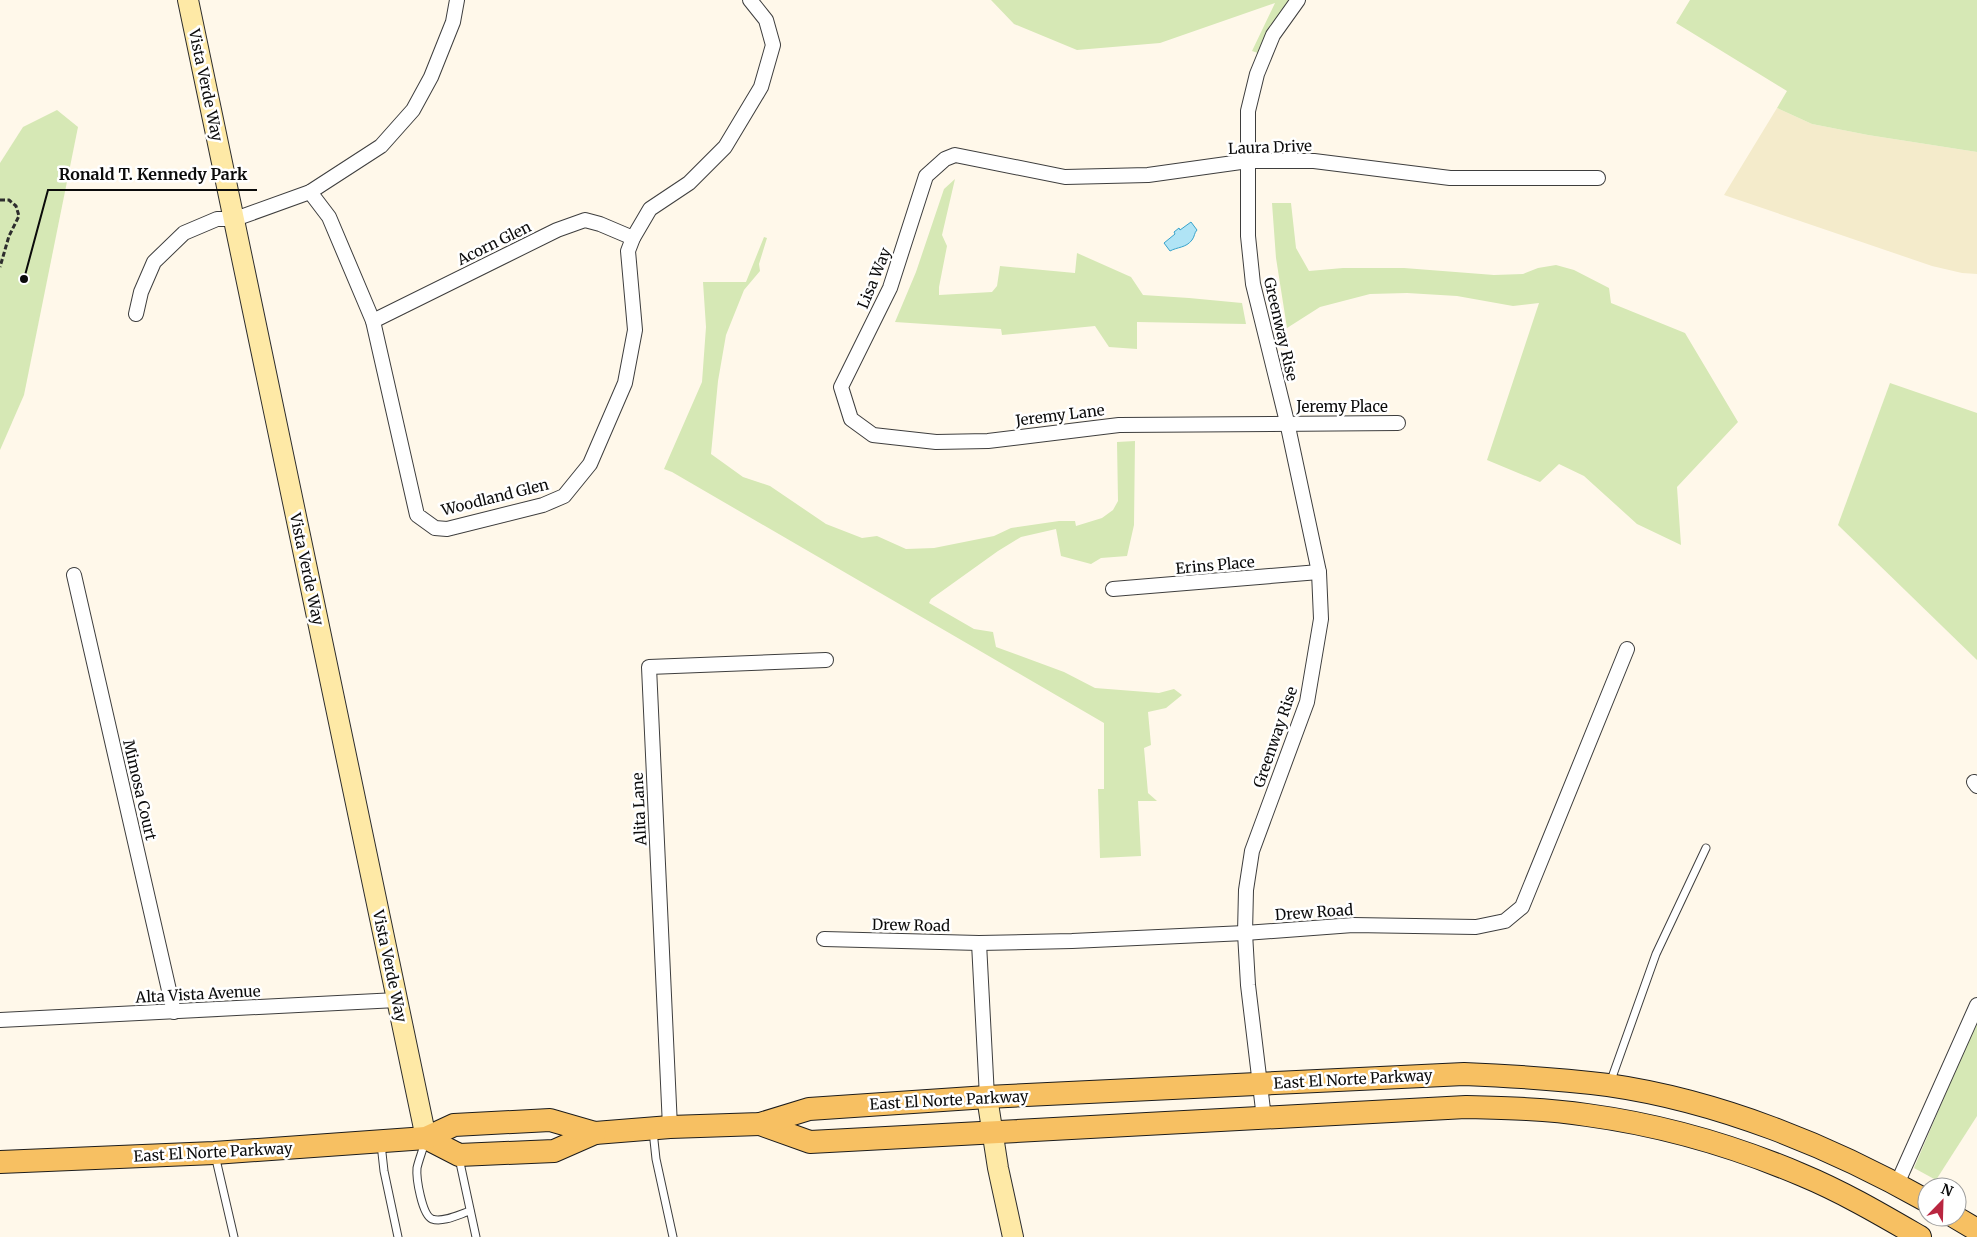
<svg xmlns="http://www.w3.org/2000/svg" width="1977" height="1237" font-family="Merriweather,serif">
<style>
.farmland{fill:#f4ebcb}
.green{fill:#d6e8b5}
.water{fill:#b0e4f5;stroke:#38a3cb}
.lines{fill:none;stroke-linecap:round;stroke-linejoin:round}
.lane-casing{stroke:#3e3e3e;stroke-width:9}
.street-casing{stroke:#3e3e3e;stroke-width:16}
.secondary-casing{stroke:#2d2d2d;stroke-width:22}
.primary-casing{stroke:#1c1c1c;stroke-width:24}
.path{stroke:#2d2d2d;stroke-width:3;stroke-dasharray:5 2.5;stroke-linecap:butt}
.lane{stroke:#fff;stroke-width:7}
.street{stroke:#fff;stroke-width:14}
.secondary{stroke:#fee9a6;stroke-width:20}
.primary{stroke:#f7c062;stroke-width:22}
.labels{text-anchor:middle;dominant-baseline:central;stroke-width:5;stroke-linejoin:round;paint-order:stroke}
.street-label{font-size:15px;fill:#0b0b0b;stroke:#fff}
.leader{fill:none;stroke:#0b0b0b;stroke-width:2}
.callout-dot{fill:#0b0b0b;stroke:#fff;stroke-width:2}
.callout-label{font-size:16px;text-anchor:middle;font-weight:bold;fill:#0b0b0b;stroke:#fff;stroke-width:5;stroke-linejoin:round;paint-order:stroke}
</style>
<rect width="100%" height="100%" fill="#fff8ea"/>
<path class="farmland" d="M1777,108L1812,124L1868,135L1977,152V274L1962,273L1932,266L1724,195Z"/>
<g class="green">
<path d="M991,0H1289L1258,53L1252,51L1275,3L1160,43L1077,50L1014,24Z"/>
<path d="M1690,0H1977V152L1868,135L1812,124L1777,108L1787,91L1676,23Z"/>
<path d="M57,110L78,127L24,395L0,450V163L23,127Z"/>
<path d="M955,179L942,235L947,246L939,287V295L992,292L997,286L1000,266L1075,273L1077,253L1131,277L1143,295L1189,298L1242,303L1246,324L1137,322V349L1109,347L1095,326L1002,335L1001,329L895,322L916,272L944,189Z"/>
<path d="M1272,203H1291L1296,248L1309,271L1343,268H1404L1494,275L1523,274L1538,268L1556,265L1574,270L1609,288L1611,303L1685,333L1738,422L1677,487L1681,545L1637,524L1584,476L1559,464L1540,482L1487,460L1539,303L1513,306L1457,296L1407,293L1370,294L1320,307L1287,328L1276,258Z"/>
<path d="M764,237L767,238L759,264L760,271L744,290L726,335L718,381L711,454L743,477L770,486L826,524L862,538L877,536L906,549L934,548L994,536L1011,528L1059,521H1075L1076,526L1102,518L1113,510L1118,501L1117,442L1135,441L1134,525L1127,556L1101,558L1091,564L1061,556L1056,529L1021,537L998,551L931,599L929,603L974,629L993,632L996,647L1064,672L1095,688L1159,693L1174,689L1182,695L1166,708L1148,712L1151,745L1144,748L1148,793L1157,801H1138L1141,856L1100,858L1098,789H1104V723L672,472L664,469L702,382L706,327L703,282H746Z"/>
<path d="M1890,383L1977,413V660L1838,525Z"/>
<path d="M1977,1020V1116L1936,1180L1914,1168Z"/>
</g>
<path class="water" d="M1191,222L1197,230C1194,233 1195,236 1192,240C1186,248 1177,247 1170,251L1164,243L1175,234L1174,232L1179,228L1180,230Z"/>
<g class="lines">
<defs>
<g id="lane">
<path d="M1610,1083L1656,954L1706,848"/>
<path d="M653,1131L656,1159L673,1237"/>
<path d="M425,1141C423,1150 419,1159 417,1168C416,1178 422,1215 432,1219C443,1223 460,1214 470,1211"/>
<path d="M381,1144L384,1171L398,1237"/>
<path d="M215,1155L234,1237"/>
<path d="M459,1158L476,1237"/>
</g>
<g id="street">
<path d="M310,192L329,217L373,321L417,515L435,528L447,529L543,505L564,496L590,464L625,383L635,330L628,251L633,238L650,209L689,183L725,147L761,87L773,45L766,20L750,0"/>
<path d="M136,314L141,292L154,262L184,233L217,219H235L310,192L381,146L413,110L431,77L453,22L457,0"/>
<path d="M373,321L557,230L585,220L600,224L633,238"/>
<path d="M1398,423L1119,425L988,441L936,442L873,435L851,419L841,387L890,288L926,176L945,159L955,155L1065,177L1148,175L1248,161H1314L1450,178H1598"/>
<path d="M74,575L174,1012"/>
<path d="M1113,589L1319,572"/>
<path d="M1974,782L1977,786"/>
<path d="M824,939L979,943L1072,941L1245,933L1353,925L1476,927L1505,921L1522,907L1627,649"/>
<path d="M979,943L987,1097"/>
<path d="M0,1020L397,1000"/>
<path d="M1264,1118L1248,985L1245,933L1246,890L1252,851L1307,702L1321,619L1319,572L1287,422L1253,284L1248,236V111L1257,74L1273,35L1298,0"/>
<path d="M670,1127L649,667L826,660"/>
<path d="M1897,1184L1977,1005"/>
</g>
<g id="secondary">
<path d="M188,0L426,1138"/>
<path d="M987,1097L998,1168L1013,1237"/>
</g>
<g id="primary">
<path d="M760,1124L810,1142L1466,1107C1506,1108 1547,1109 1587,1115C1661,1125 1734,1146 1802,1175C1843,1192 1882,1215 1920,1237"/>
<path d="M426,1138L459,1155L554,1151L595,1133L670,1127L760,1124L809,1109L987,1097L1464,1074C1513,1076 1560,1079 1608,1085C1719,1101 1830,1146 1927,1201"/>
<path d="M0,1162L214,1153L426,1138L454,1125L550,1120L595,1133"/>
<path d="M1955,1217L1977,1230"/>
</g>
</defs>
<use href="#lane" class="lane-casing"/>
<use href="#street" class="street-casing"/>
<use href="#secondary" class="secondary-casing"/>
<use href="#primary" class="primary-casing"/>
<path class="path" d="M0,200H9L16,206L19,216L9,236L0,267"/>
<use href="#lane" class="lane"/>
<use href="#street" class="street"/>
<use href="#secondary" class="secondary"/>
<use href="#primary" class="primary"/>
</g>
<g class="labels">
<g class="street-label">
<text transform="translate(206 85) rotate(78)">Vista Verde Way</text>
<text transform="translate(1270 147) rotate(-2)">Laura Drive</text>
<text transform="translate(494 243) rotate(-26)">Acorn Glen</text>
<text transform="translate(874 278) rotate(-68)">Lisa Way</text>
<text transform="translate(1281 329) rotate(77)">Greenway Rise</text>
<text x="1342" y="406">Jeremy Place</text>
<text transform="translate(1060 415) rotate(-7)">Jeremy Lane</text>
<text transform="translate(495 497) rotate(-14)">Woodland Glen</text>
<text transform="translate(1215 565) rotate(-5)">Erins Place</text>
<text transform="translate(307 569) rotate(78)">Vista Verde Way</text>
<text transform="translate(1275 737) rotate(-71)">Greenway Rise</text>
<text transform="translate(140 790) rotate(77)">Mimosa Court</text>
<text transform="translate(639 809) rotate(-93)">Alita Lane</text>
<text transform="translate(1314 912) rotate(-4)">Drew Road</text>
<text transform="translate(911 925) rotate(1)">Drew Road</text>
<text transform="translate(390 966) rotate(78)">Vista Verde Way</text>
<text transform="translate(198 994) rotate(-3)">Alta Vista Avenue</text>
<text transform="translate(1353 1079) rotate(-3)">East El Norte Parkway</text>
<text transform="translate(949 1100) rotate(-3)">East El Norte Parkway</text>
<text transform="translate(213 1152) rotate(-3)">East El Norte Parkway</text>
</g>
</g>
<path class="leader" d="M24 279L48 190H257"/>
<circle class="callout-dot" cx="24" cy="279" r="5"/>
<g class="callout-label">
<text x="153" y="180">Ronald T. Kennedy Park</text>
</g>
<g transform="translate(1942 1202) rotate(23)"><circle r="24" fill="#ffffff" stroke="#9d9d9d"/>
<path d="M0-4L9 19L0 12L-9 19Z" fill="#b92640"/>
<text y="-8" font-size="14" font-weight="bold" text-anchor="middle" fill="#0b0b0b">N</text>
</g>
</svg>
